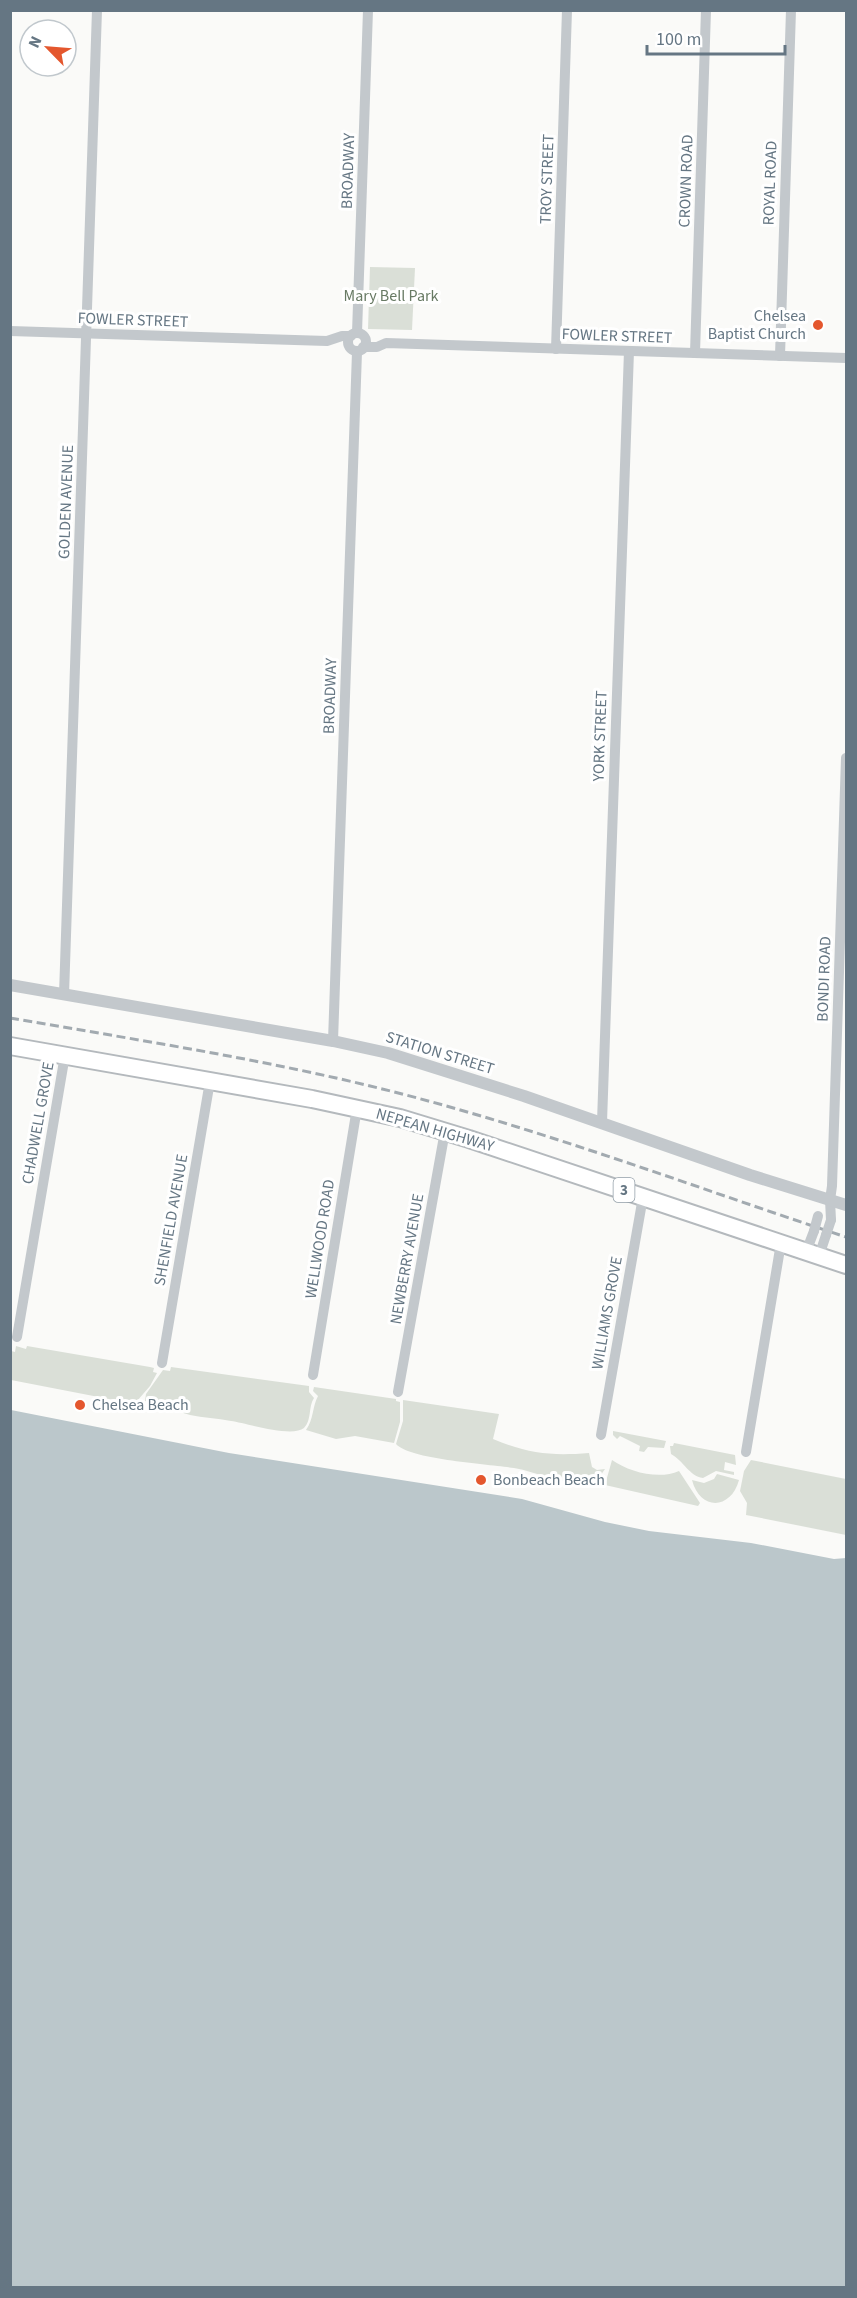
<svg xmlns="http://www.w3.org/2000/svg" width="857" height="2298" font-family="'Source Sans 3',sans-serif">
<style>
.green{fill:#dadfd7}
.water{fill:#bbc7cb}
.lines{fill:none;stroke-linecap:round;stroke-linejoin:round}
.trunk-casing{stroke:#b4b9bd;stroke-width:20}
.minor{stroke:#c3c8cc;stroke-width:10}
.tertiary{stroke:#c3c8cc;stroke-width:12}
.trunk{stroke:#fff;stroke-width:16}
.rail{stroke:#a2aab0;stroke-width:3;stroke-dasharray:9 4.5;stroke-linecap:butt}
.minor-bridge{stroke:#c3c8cc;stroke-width:10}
.poi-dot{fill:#e4572e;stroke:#fff;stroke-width:2}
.labels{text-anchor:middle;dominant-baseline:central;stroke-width:6;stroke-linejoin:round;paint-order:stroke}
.shield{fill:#fff;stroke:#939fa8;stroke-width:1.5}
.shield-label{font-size:15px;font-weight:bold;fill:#657683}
.street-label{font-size:16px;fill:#657683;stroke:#fff}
.park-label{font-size:16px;fill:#687a64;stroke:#fff}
.poi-label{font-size:16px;fill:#657683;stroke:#fff;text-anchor:start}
</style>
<rect width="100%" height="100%" fill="#fafaf8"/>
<g class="green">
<path d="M370,267L415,268L412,330L368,329Z"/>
<path d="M16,1346L26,1349L27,1346L150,1367L154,1368L153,1372L157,1373L150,1386L137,1401L109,1399L11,1380V1351L15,1352Z"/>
<path d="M171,1367L309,1386V1392L314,1398C308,1407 312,1420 304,1428C292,1438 246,1423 231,1421C217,1418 203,1418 190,1415C174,1411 162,1402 145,1401L146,1394L163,1370L170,1371Z"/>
<path d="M314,1387L396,1399V1401L400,1402V1422L394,1443L355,1436L336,1439L306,1430C314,1419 312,1407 318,1396L313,1391Z"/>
<path d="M403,1400L499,1414L493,1439C528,1454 552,1456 589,1453L592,1467L597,1470L605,1469L596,1482C567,1488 542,1473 514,1468C489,1464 411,1460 396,1444L403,1421Z"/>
<path d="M613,1431L666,1441L664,1448L648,1447L644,1452L639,1451L640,1446L620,1436L617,1439L613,1435Z"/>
<path d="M674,1443L735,1455L736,1465L725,1462L724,1470L734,1472V1475L716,1471L703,1478C689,1476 684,1461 671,1454L670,1446H673Z"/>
<path d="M612,1460C629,1472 659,1480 679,1471L700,1503L698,1506L605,1485Z"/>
<path d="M751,1460L846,1479V1535L746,1515L747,1503L740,1491L744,1471Z"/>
<path d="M717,1474L739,1480C731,1510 700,1511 692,1480L704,1483L714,1479Z"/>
</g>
<path class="water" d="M11,1410L229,1453L522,1499L605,1522L649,1531L751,1543L834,1559L846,1558V2287H11Z"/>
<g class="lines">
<defs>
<path id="trunk" d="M10,1046L312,1099L400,1118L469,1139L846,1265"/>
</defs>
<use href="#trunk" class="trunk-casing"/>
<g class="minor">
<path d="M10,331L327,341L342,336H351"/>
<path d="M357,333L368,10"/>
<circle cx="357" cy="342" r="9"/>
<path d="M363,347H377L386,343L846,358"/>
<path d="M556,349L567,10"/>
<path d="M695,353L706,10"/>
<path d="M780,356L791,10"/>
<path d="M64,995L97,10"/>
<path d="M333,1041L357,352"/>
<path d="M602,1122L629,351"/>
<path d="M831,1220L830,1200L832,1186L846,758"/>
<path d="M806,1252L814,1231"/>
<path d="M819,1256L826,1235"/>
<path d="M17,1337L65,1055"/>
<path d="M162,1363L210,1081"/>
<path d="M313,1375L357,1108"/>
<path d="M398,1392L445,1131"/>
<path d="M601,1435L643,1197"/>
<path d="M746,1452L781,1243"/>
</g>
<path class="tertiary" d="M10,985L333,1041L388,1053L524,1096L750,1175L846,1205"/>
<use href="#trunk" class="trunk"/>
<path class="rail" d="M10,1018C143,1041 276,1061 406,1095C555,1134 700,1189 846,1237"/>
<g class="minor-bridge">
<path d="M814,1231L818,1216"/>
<path d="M826,1235L831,1220"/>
</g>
</g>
<g class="poi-dot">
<circle cx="818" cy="325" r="6"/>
<circle cx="80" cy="1405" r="6"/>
<circle cx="481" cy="1480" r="6"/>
</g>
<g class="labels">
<rect class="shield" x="613.5" y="1178" width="21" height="24" rx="4.5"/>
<g class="shield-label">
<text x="624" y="1190">3</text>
</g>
<g class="street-label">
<text transform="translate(348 171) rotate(-88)">BROADWAY</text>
<text transform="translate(547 179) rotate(-88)">TROY STREET</text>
<text transform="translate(686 181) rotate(-88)">CROWN ROAD</text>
<text transform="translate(770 183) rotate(-88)">ROYAL ROAD</text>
<text transform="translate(133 320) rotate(2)">FOWLER STREET</text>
<text transform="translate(617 336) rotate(2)">FOWLER STREET</text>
<text transform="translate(66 502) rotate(-88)">GOLDEN AVENUE</text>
<text transform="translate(330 696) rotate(-88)">BROADWAY</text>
<text transform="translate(600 736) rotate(-88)">YORK STREET</text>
<text transform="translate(824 979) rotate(-88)">BONDI ROAD</text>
<text transform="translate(440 1053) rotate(17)">STATION STREET</text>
<text transform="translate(38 1123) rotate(-80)">CHADWELL GROVE</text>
<text transform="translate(435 1130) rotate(16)">NEPEAN HIGHWAY</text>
<text transform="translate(171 1220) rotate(-80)">SHENFIELD AVENUE</text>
<text transform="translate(320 1239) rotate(-81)">WELLWOOD ROAD</text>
<text transform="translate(407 1259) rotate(-80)">NEWBERRY AVENUE</text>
<text transform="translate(607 1313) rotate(-80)">WILLIAMS GROVE</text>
</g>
<g class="park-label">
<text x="391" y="296">Mary Bell Park</text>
</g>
<g class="poi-label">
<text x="806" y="316" text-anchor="end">Chelsea<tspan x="806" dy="18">Baptist Church</tspan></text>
<text x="92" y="1405">Chelsea Beach</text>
<text x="493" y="1480">Bonbeach Beach</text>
</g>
</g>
<rect width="857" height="2298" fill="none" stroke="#657683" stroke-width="24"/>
<g transform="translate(48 48) rotate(295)"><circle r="28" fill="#ffffff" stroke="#c1c8cd" stroke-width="1.5"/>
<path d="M0-4.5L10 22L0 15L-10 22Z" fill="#e4572e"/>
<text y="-9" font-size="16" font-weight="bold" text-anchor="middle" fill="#657683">N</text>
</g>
<path d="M647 45v9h138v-9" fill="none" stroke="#657683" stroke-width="3"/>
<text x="656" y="45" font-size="18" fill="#657683" stroke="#ffffff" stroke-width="4.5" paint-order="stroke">100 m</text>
</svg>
